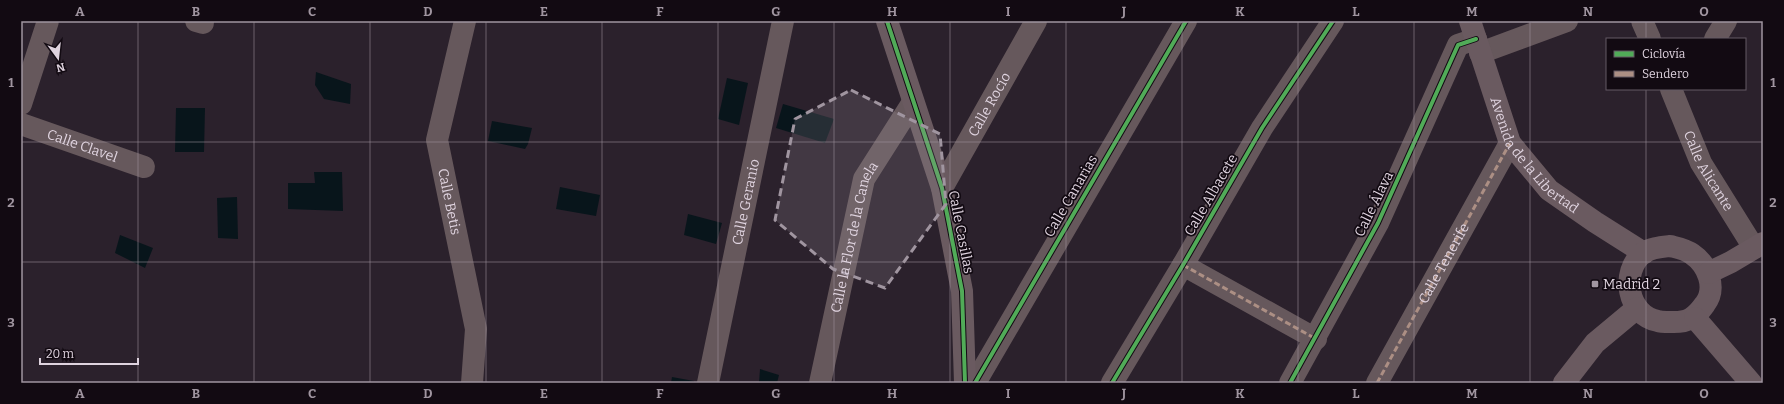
<svg xmlns="http://www.w3.org/2000/svg" width="1784" height="404" font-family="Bitter,serif">
<style>
.water{fill:#08151b}
.lines{fill:none;stroke-linecap:round;stroke-linejoin:round}
.street{stroke:#66585c;stroke-width:22}
.secondary{stroke:#6a5a60;stroke-width:22}
.quiet{stroke:#ac8f84;stroke-width:3;stroke-dasharray:6 3;stroke-linecap:butt}
.cycleway-casing{stroke:#120a12;stroke-width:6}
.cycleway{stroke:#51ab58;stroke-width:4}
.marked{fill:#a095a0;fill-opacity:0.2;stroke:#a095a0;stroke-width:3;stroke-dasharray:8 5;stroke-linejoin:round}
.grid{fill:none;stroke:#a095a0;stroke-width:1;stroke-opacity:0.55}
.poi-dot{fill:#a095a0;stroke:#120a12;stroke-width:1.5}
.labels{text-anchor:middle;dominant-baseline:central;stroke-width:3.5;stroke-linejoin:round;paint-order:stroke}
.street-label{font-size:14px;fill:#dfd3df;stroke:#120a12}
.poi-label{font-size:14px;fill:#dfd3df;stroke:#120a12;text-anchor:start}
.neatline{fill:none;stroke:#a095a0;stroke-width:1.5}
.grid-label{font-size:13px;text-anchor:middle;font-weight:bold;fill:#a095a0}
</style>
<rect width="100%" height="100%" fill="#2b212c"/>
<g class="water">
<path d="M316,72L351,84L350,104L324,99L315,85Z"/>
<path d="M727,78L748,83L739,125L718,119Z"/>
<path d="M783,104L834,119L825,143L776,128Z"/>
<path d="M176,108H205L204,152H175Z"/>
<path d="M492,121L532,128L528,144L525,149L488,141Z"/>
<path d="M314,172H342L343,211L288,209V183H315Z"/>
<path d="M560,187L600,195L596,216L556,209Z"/>
<path d="M237,197L238,239L218,238L217,198Z"/>
<path d="M688,214L722,223L716,244L684,235Z"/>
<path d="M120,235L153,248L145,268L115,253Z"/>
<path d="M760,369L779,375L777,383H759Z"/>
<path d="M672,377L694,381V383H671Z"/>
</g>
<g class="lines">
<g class="street">
<path d="M196,21L203,23"/>
<path id="s1" d="M465,21L437,140L476,329L472,383"/>
<path d="M1642,21L1650,39"/>
<path d="M1715,39L1726,21"/>
<path d="M1480,53L1567,21"/>
<path id="s2" d="M1671,89L1701,163L1754,248"/>
<path d="M21,104L48,21"/>
<path id="s3" d="M21,124L144,167"/>
<path id="s4" d="M942,188L1036,21"/>
<path d="M1183,265L1316,339"/>
<path id="s5" d="M708,383L783,21"/>
<path id="s6" d="M820,383L864,179L913,102"/>
<path d="M975,383L1186,21"/>
<path d="M1112,383L1183,265L1262,128L1333,21"/>
<path d="M1290,383L1378,223L1458,45L1476,39"/>
<path id="s7" d="M1377,383L1510,143"/>
</g>
<g class="secondary">
<path d="M887,21L942,188L962,291L965,383"/>
<path id="s8" d="M1470,21L1510,143L1549,190L1595,222L1644,253"/>
<path d="M1670,246C1678,248 1685,249 1692,254C1708,265 1717,288 1705,304C1695,318 1688,323 1670,322C1666,322 1661,322 1658,321C1627,315 1620,272 1643,253C1650,248 1661,247 1670,246Z"/>
<path d="M1708,273L1731,262L1763,243"/>
<path d="M1695,318L1751,383"/>
<path d="M1564,383L1595,343L1637,308"/>
</g>
<g class="quiet">
<path d="M1183,265L1316,339"/>
<path d="M1377,383L1510,143"/>
</g>
<defs>
<g id="cycleway">
<path d="M887,21L942,188L962,291L965,383"/>
<path d="M975,383L1186,21"/>
<path d="M1112,383L1183,265L1262,128L1333,21"/>
<path d="M1290,383L1378,223L1458,45L1476,39"/>
</g>
</defs>
<use href="#cycleway" class="cycleway-casing"/>
<use href="#cycleway" class="cycleway"/>
</g>
<path class="marked" d="M851,90L940,134L946,204L885,288L833,269L775,220L795,119Z"/>
<path class="grid" d="M138,21V383M254,21V383M370,21V383M486,21V383M602,21V383M718,21V383M834,21V383M950,21V383M1066,21V383M1182,21V383M1298,21V383M1414,21V383M1530,21V383M1646,21V39M1646,89V383M21,142H1763M21,262H1763"/>
<rect class="poi-dot" x="1591" y="280" width="8" height="8" rx="2"/>
<g class="labels">
<g class="street-label">
<text stroke="none"><textPath href="#s4" startOffset="96">Calle Rocío</textPath></text>
<text stroke="none"><textPath href="#s3" startOffset="65">Calle Clavel</textPath></text>
<text stroke="none"><textPath href="#s8" startOffset="152">Avenida de la Libertad</textPath></text>
<text stroke="none"><textPath href="#s2" startOffset="90">Calle Alicante</textPath></text>
<text transform="translate(1211 195) rotate(-60)">Calle Albacete</text>
<text transform="translate(1071 196) rotate(-60)">Calle Canarias</text>
<text stroke="none"><textPath href="#s1" startOffset="185">Calle Betis</textPath></text>
<text stroke="none"><textPath href="#s5" startOffset="185">Calle Geranio</textPath></text>
<text transform="translate(1374 204) rotate(-64)">Calle Álava</text>
<text transform="translate(961 232) rotate(79)">Calle Casillas</text>
<text stroke="none"><textPath href="#s6" startOffset="150">Calle la Flor de la Canela</textPath></text>
<text stroke="none"><textPath href="#s7" startOffset="137">Calle Tenerife</textPath></text>
</g>
<g class="poi-label">
<text x="1603" y="284">Madrid 2</text>
</g>
</g>
<rect width="1784" height="404" fill="none" stroke="#120a12" stroke-width="44"/>
<rect x="1606" y="38" width="140" height="52" fill="#120a12" stroke="#645a64"/>
<rect x="1614" y="51" width="20" height="6" fill="#51ab58" stroke="#645a64"/>
<text x="1642" y="58" font-size="12" fill="#dfd3df">Ciclovía</text>
<rect x="1614" y="71" width="20" height="6" fill="#ac8f84" stroke="#645a64"/>
<text x="1642" y="78" font-size="12" fill="#dfd3df">Sendero</text>
<g transform="translate(58 58) rotate(165)" stroke="#120a12" stroke-width="3" paint-order="stroke">
<path d="M0-3L7 15L0 10L-7 15Z" fill="#dfd3df"/>
<text y="-6" font-size="11" font-weight="bold" text-anchor="middle" fill="#dfd3df">N</text>
</g>
<path d="M40 358v6h98v-6" fill="none" stroke="#dfd3df" stroke-width="2"/>
<text x="46" y="358" font-size="12" fill="#dfd3df" stroke="#120a12" stroke-width="3" paint-order="stroke">20 m</text>
<rect x="22" y="22" width="1740" height="360" class="neatline"/>
<g class="grid-label">
<text x="80" y="16">A</text>
<text x="196" y="16">B</text>
<text x="312" y="16">C</text>
<text x="428" y="16">D</text>
<text x="544" y="16">E</text>
<text x="660" y="16">F</text>
<text x="776" y="16">G</text>
<text x="892" y="16">H</text>
<text x="1008" y="16">I</text>
<text x="1124" y="16">J</text>
<text x="1240" y="16">K</text>
<text x="1356" y="16">L</text>
<text x="1472" y="16">M</text>
<text x="1588" y="16">N</text>
<text x="1704" y="16">O</text>
<text x="11" y="87">1</text>
<text x="1773" y="87">1</text>
<text x="11" y="207">2</text>
<text x="1773" y="207">2</text>
<text x="11" y="327">3</text>
<text x="1773" y="327">3</text>
<text x="80" y="398">A</text>
<text x="196" y="398">B</text>
<text x="312" y="398">C</text>
<text x="428" y="398">D</text>
<text x="544" y="398">E</text>
<text x="660" y="398">F</text>
<text x="776" y="398">G</text>
<text x="892" y="398">H</text>
<text x="1008" y="398">I</text>
<text x="1124" y="398">J</text>
<text x="1240" y="398">K</text>
<text x="1356" y="398">L</text>
<text x="1472" y="398">M</text>
<text x="1588" y="398">N</text>
<text x="1704" y="398">O</text>
</g>
</svg>
